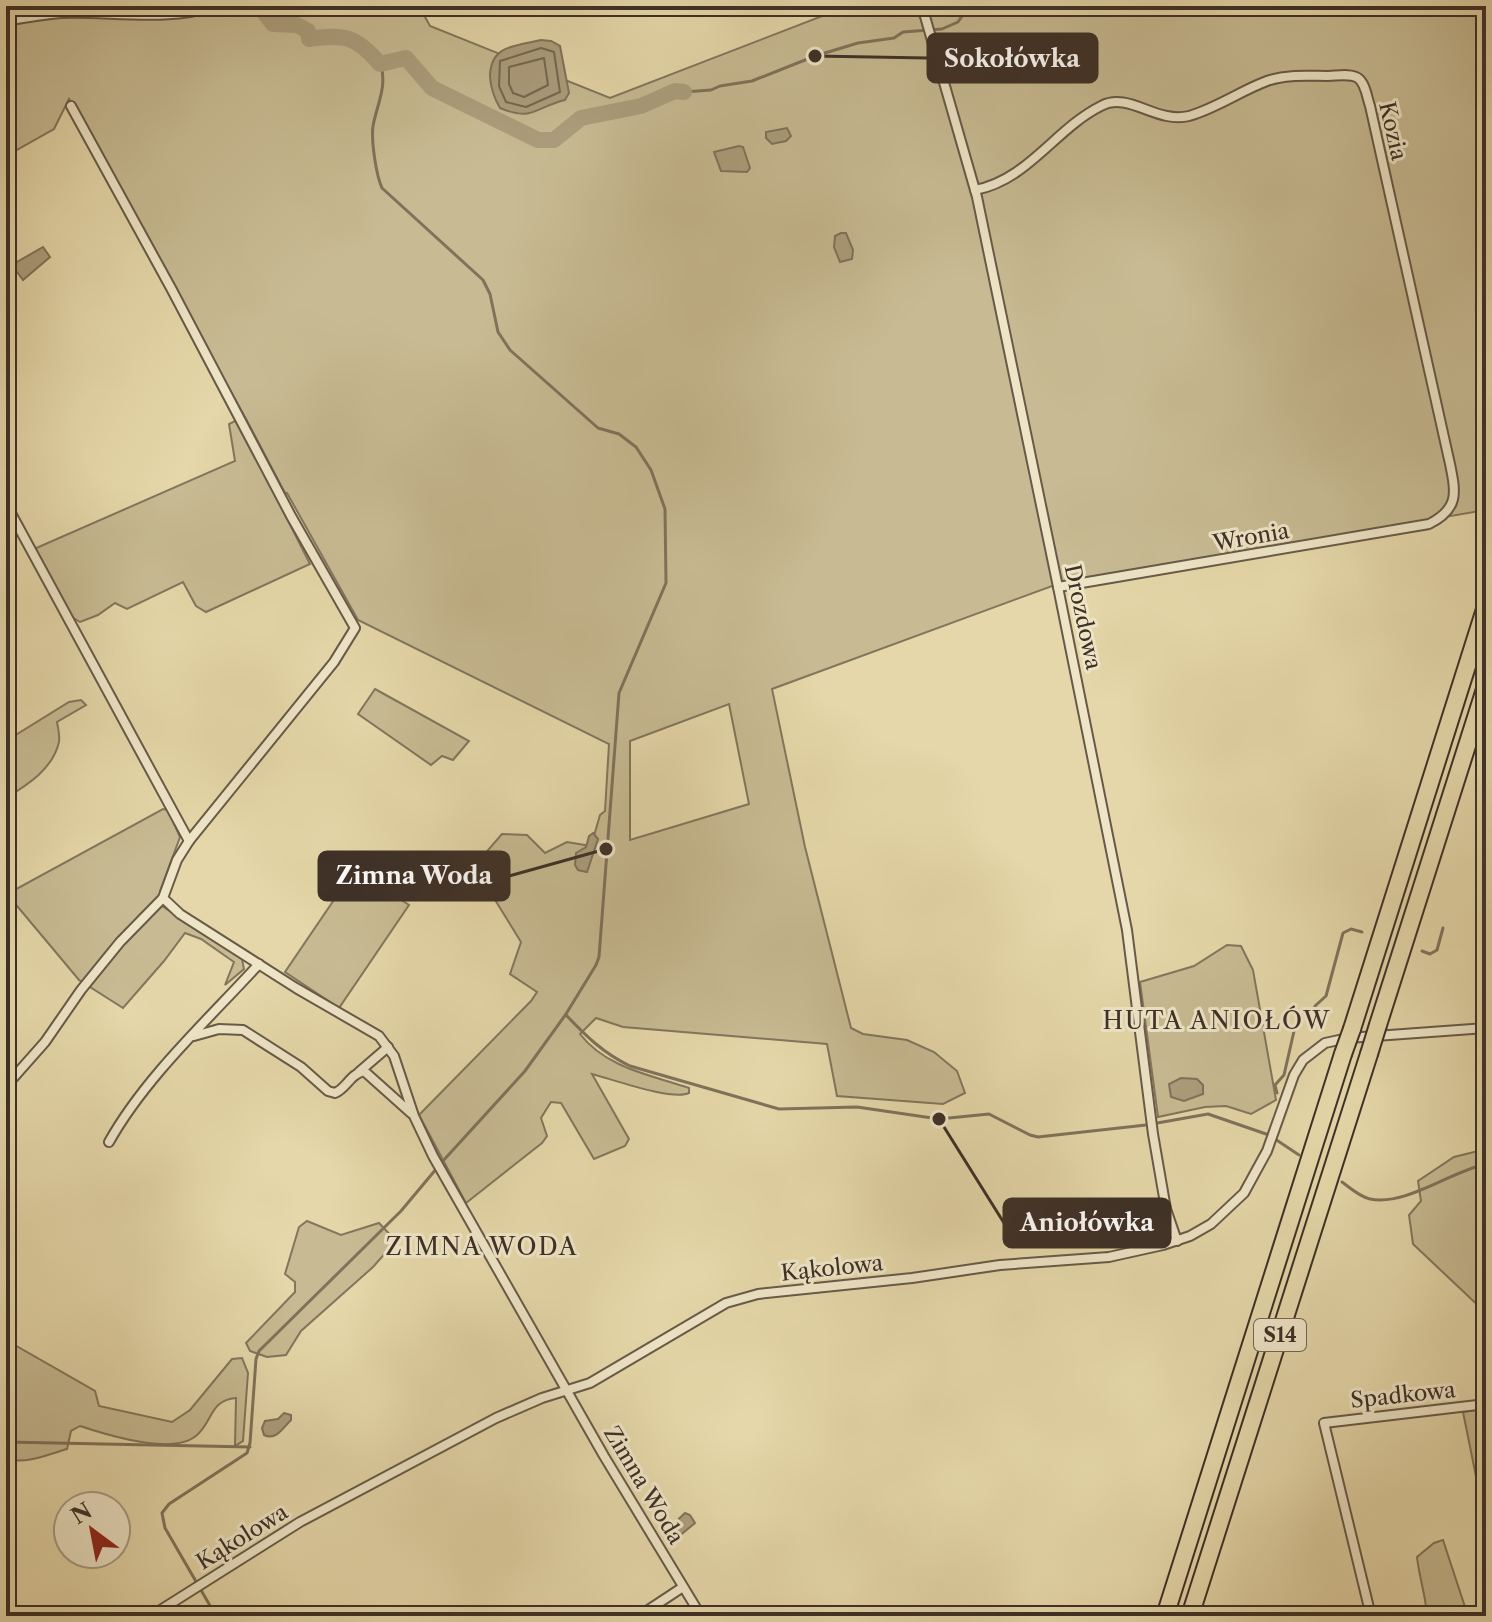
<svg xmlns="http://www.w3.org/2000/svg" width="1492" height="1622" font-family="'Libre Caslon Text',serif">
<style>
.green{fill:#c8bb93;stroke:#82765d;stroke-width:2;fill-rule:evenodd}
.water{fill:#ac9e7d;stroke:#80725b;stroke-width:2}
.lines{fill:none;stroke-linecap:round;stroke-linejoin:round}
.shore{stroke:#746752;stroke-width:2}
.stream{stroke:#80725b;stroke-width:3}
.river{stroke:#ac9e7d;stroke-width:16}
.street-casing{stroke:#675a48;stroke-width:12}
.highway-casing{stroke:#3d3027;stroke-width:20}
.street{stroke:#eee5c7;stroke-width:8}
.highway{stroke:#e5d7a9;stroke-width:16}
.highway-bridge-casing{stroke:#3d3027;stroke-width:20;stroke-linecap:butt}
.highway-bridge{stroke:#e5d7a9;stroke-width:16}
.labels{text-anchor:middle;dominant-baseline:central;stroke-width:6;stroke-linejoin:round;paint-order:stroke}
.shield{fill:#eee5c7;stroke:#726657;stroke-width:2}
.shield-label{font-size:20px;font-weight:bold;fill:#3d3027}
.street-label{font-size:22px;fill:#3d3027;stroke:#eee5c7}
.neighbourhood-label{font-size:24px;letter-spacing:2px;fill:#3d3027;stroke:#eee5c7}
.leader{fill:none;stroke:#3d3027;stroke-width:3}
.callout-dot{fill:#3d3027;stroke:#eee5c7;stroke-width:3}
.callout{fill:#3d3027;stroke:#3d3027;stroke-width:3}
.callout-label{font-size:24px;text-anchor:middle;font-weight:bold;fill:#fff}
</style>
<rect width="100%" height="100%" fill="#e5d7a9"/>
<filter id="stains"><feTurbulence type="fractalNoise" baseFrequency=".0025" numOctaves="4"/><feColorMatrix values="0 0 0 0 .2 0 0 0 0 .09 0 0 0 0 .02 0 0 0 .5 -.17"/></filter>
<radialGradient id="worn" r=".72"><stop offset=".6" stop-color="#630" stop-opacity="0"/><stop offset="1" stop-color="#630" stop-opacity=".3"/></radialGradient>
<g class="green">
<path d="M17,6H419L430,26L610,98L848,6H1486V510L1063,582L772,689L805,847L851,1028L863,1034L907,1040L934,1052L957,1071L965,1093L943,1104L837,1096L827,1044L623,1027L596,1018L580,1034C606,1068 651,1075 689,1088V1093C672,1101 612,1079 592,1074L629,1139L625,1146L594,1159L561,1103L551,1102L541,1118L547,1136L542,1143L466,1203L419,1115L531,1001L537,992L510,974L521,942L489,890L482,857L502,834L527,835L545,853L567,842L591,846L600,815L605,811L609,744L358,620L287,493H285L246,419L69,99L54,129L6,156V25L25,22ZM729,704L749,804L630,840V741Z"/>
<path d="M237,420L310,564L206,612L196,606L183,582L127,609L115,603L98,615L80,622L72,617L34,549L235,461L229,424Z"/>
<path d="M375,689L469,741L453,760L442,756L431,765L358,714Z"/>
<path d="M81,700L86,705L57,722C58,728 60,736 59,742C53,769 27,785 6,798V741L69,702Z"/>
<path d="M163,809L168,810L180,837L160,891L162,906L242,959L244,969L225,985L234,962L201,939L185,933L164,961L123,1008L79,980L7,894Z"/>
<path d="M355,869L409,905L339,1008L285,972Z"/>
<path d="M1227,945L1241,946L1253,970L1276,1100L1251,1114L1226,1106L1205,1107L1158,1117L1140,982L1194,966Z"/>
<path d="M1486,1149V1313L1413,1244L1409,1215L1421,1201L1418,1181L1454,1157Z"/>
<path d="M307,1221L341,1235L379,1223L396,1241L373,1267L301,1331L286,1355L267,1357L250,1351L246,1343L295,1292V1282L285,1274L299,1227Z"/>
<path d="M6,1340L95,1391L99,1406L172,1422L190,1410L232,1359L242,1358L248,1373L243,1441L235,1446L236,1398C210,1400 213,1421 197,1435C174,1456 107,1435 80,1426L71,1431L67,1449C47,1455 27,1464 6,1459Z"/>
<path d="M1486,1408V1526L1463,1412Z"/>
<path d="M1443,1540L1468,1616H1427C1426,1596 1419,1577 1417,1557L1434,1543Z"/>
</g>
<g class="water">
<path d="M541,40L551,41L560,46L569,93L565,100C535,107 533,122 500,108C494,98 491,89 490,77C490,45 515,46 541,40Z"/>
<path d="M787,128L791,136L786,141L772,144L766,138V132Z"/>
<path d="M739,146L743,147L750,168L747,172L721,171L714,152Z"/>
<path d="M841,233H846L853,250L852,259L840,262L834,247L835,236Z"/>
<path d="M43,247L50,257L23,280L14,268L17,262Z"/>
<path d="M593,833L598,839L587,872L578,870L575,865L576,853L586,847L589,836Z"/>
<path d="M1181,1078L1197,1079L1203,1085V1094L1184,1101L1171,1097L1169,1084Z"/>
<path d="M284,1413L291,1415V1420C283,1428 276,1441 264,1435L262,1428L265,1421L278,1419Z"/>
<path d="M685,1513L690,1515L695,1523L671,1543L665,1532Z"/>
</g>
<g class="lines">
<g class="shore">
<path d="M541,48L554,52L560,92L526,107L506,102L499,86L500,61Z"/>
<path d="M544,58L548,85L524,97L513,93L509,84V67Z"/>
</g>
<g class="stream">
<path d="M684,92L711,90L720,86L752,81L815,56L858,43L894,38L903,32L942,29L958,22L969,6"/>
<path d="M1422,951L1430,954L1437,950L1443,928"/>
<path d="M1315,1006L1326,996L1343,933L1351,929L1362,932"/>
<path d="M566,1015C586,1036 603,1053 630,1066L779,1109L857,1107L939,1119L989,1114L1030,1135L1038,1137L1146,1125L1208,1114L1269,1135"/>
<path d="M1277,1093L1275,1085L1284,1075L1297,1018L1301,1014"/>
<path d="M1275,1139L1299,1155"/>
<path d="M1342,1182C1350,1188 1360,1197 1370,1199C1407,1206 1449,1172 1486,1164"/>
<path d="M6,1442L250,1447"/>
<path d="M216,1616L165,1528L162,1513L169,1504L247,1453L250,1443L256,1359L259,1351L401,1211L442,1162L525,1071L566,1014L596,965L599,957L619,693L666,583L665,509L651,470L636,447L619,434L598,428L510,350L498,332L490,294L483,280L382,188C376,175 371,140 373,126C377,104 387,88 381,65"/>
</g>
<path class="river" d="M259,6L273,24L297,25L308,31L309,39C345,34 356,36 380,64L406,58L432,88L538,140H554L581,118L641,106L675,91L684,92"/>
<defs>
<g id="street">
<path d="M922,6L977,197L1058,587L1127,930L1153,1134L1166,1209L1177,1241"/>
<path d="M6,21C24,18 44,14 62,13C106,11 173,22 213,6"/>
<path d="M71,106L172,290L291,516L355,628L334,662L189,841L177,860L163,898L180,914L296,988L379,1036L394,1056L414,1116L433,1156L604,1456L701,1616"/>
<path d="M975,190C1028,180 1055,129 1101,106C1129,91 1156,124 1189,116C1217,108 1240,91 1267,81C1287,74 1308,76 1328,76C1337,76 1350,73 1358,78C1366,84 1367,98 1370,106L1450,464C1456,493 1459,509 1429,524L1058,587"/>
<path d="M6,504L189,841"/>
<path d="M194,1036L219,1029L243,1030L301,1067L328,1091L335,1093C347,1088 350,1074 364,1071L411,1113"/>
<path d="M359,1072L388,1047"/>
<path d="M6,1086L45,1042L81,990L120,942L163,898"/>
<path d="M109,1142C146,1076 209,1019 259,964"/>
<path d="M151,1616L300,1522L496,1418L542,1398L590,1383L726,1303L758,1294L912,1278L1000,1265L1109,1257L1163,1245L1190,1236L1211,1224L1244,1193L1267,1151L1294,1075L1303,1060L1325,1043L1348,1038L1486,1028"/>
<path d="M639,1616L683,1587"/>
<path d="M1371,1616L1324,1423L1486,1404"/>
</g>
<g id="highway">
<path d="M1378,1025L1486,686"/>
<path d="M1352,1029L1486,606"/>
<path d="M1165,1616L1343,1054"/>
<path d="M1190,1616L1369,1054"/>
</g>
</defs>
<use href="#street" class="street-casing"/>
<use href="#highway" class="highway-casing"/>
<use href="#street" class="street"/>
<use href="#highway" class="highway"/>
<defs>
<g id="highway-bridge">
<path d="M1343,1054L1352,1029"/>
<path d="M1369,1054L1378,1025"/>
</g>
</defs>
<use href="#highway-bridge" class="highway-bridge-casing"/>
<use href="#highway-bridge" class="highway-bridge"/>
</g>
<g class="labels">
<rect class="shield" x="1254" y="1319" width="52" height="32" rx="6"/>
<g class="shield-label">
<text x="1280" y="1335">S14</text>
</g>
<g class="street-label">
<text transform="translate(1393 131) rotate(77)">Kozia</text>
<text transform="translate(1251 537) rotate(-10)">Wronia</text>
<text transform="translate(1083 617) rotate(78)">Drozdowa</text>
<text transform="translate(832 1268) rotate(-6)">Kąkolowa</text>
<text transform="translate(1403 1395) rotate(-6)">Spadkowa</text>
<text transform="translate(644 1485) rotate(59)">Zimna Woda</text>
<text transform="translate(242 1537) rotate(-32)">Kąkolowa</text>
</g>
<g class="neighbourhood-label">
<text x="1217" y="1020">HUTA ANIOŁÓW</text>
<text x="482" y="1246">ZIMNA WODA</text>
</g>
</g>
<path class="leader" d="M815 56L928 58M606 849L509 876M939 1119L1004 1223"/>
<g class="callout-dot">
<circle cx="815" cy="56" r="8"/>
<circle cx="606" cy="849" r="8"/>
<circle cx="939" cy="1119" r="8"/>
</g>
<g class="callout">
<rect x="928" y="34" width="169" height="48" rx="8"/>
<rect x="319" y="852" width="190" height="48" rx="8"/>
<rect x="1004" y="1199" width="166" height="48" rx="8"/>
</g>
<g class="callout-label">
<text x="1012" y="67">Sokołówka</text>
<text x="414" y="884">Zimna Woda</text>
<text x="1087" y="1231">Aniołówka</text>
</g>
<rect width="1492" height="1622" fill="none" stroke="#e5d7a9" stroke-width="32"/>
<rect x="8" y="8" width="1476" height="1606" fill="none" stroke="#3d3027" stroke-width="4"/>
<rect x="16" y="16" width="1460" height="1590" fill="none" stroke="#3d3027" stroke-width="2"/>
<g transform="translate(92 1530) rotate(328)"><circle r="38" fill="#eee5c7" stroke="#a79d87" stroke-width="2"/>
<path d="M0-6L14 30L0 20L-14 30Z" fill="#8f2418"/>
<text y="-12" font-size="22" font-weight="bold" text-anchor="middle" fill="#3d3027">N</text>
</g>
<rect width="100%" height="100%" filter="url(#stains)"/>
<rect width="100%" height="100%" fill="url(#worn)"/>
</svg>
